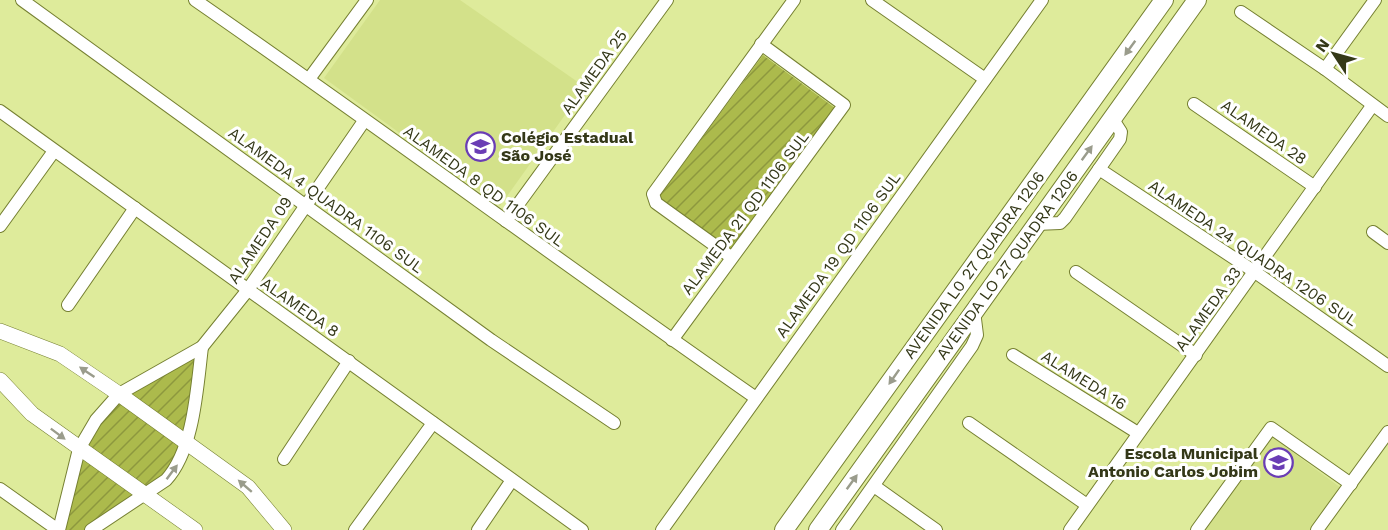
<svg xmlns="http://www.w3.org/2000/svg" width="1388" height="530" font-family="'Work Sans',sans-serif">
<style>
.built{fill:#d3e18a}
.garden{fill:url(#garden-furrows)}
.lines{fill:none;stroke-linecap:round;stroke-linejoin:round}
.minor-casing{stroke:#768032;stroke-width:14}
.tertiary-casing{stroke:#768032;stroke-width:16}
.secondary-casing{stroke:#768032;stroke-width:20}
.minor{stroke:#fff;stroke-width:12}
.tertiary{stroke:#fff;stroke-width:15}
.secondary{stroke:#fff;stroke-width:18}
.oneway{fill:#9a9c8c}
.labels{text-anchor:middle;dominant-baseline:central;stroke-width:6;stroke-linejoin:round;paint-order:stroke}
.street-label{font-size:16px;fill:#343818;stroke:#fff}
.poi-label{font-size:16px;font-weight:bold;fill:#343818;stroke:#fff;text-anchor:start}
</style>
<defs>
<pattern id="garden-furrows" width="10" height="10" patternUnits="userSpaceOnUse" patternTransform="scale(1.5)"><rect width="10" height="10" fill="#acba4c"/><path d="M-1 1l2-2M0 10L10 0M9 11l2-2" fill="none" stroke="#8d983e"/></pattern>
</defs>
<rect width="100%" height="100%" fill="#deeb9b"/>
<g class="built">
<path d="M380,0H460L585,87L500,206L324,78Z"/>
<path d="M1271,436L1341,488L1310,530H1202Z"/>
</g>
<g class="garden">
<path d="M763,55L835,108L731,251L658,198Z"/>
<path d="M202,347L175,470L91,530H59L87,435L106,408Z"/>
</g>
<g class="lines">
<defs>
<g id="minor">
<path d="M22,0L491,340L614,423"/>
<path d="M195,0C383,130 567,267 756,398"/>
<path d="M872,0L985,79"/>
<path d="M1241,12L1325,69L1388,116"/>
<path d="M1325,69L1375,0"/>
<path d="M309,79L367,0"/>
<path d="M1194,104L1315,187"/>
<path d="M0,111L582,530"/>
<path d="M1099,169L1255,272L1388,366"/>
<path d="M506,221L667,0"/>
<path d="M1036,224L1060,223L1065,218L1120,139L1121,132L1112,118"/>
<path d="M0,226L54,151"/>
<path d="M1373,232L1388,243"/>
<path d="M731,257L656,203L653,194L794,0"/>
<path d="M1076,272L1196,355"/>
<path d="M68,305L135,208"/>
<path d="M672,340L844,105L761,44"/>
<path d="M1013,355L1138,433"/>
<path d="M969,423L1087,505"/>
<path d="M284,459L349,361"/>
<path d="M874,486L936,530"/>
<path d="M0,489L58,530"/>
<path d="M59,530L79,449L96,420L119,394L202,347L247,291L364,121"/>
<path d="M91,530L166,480C194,450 197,387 202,347"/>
<path d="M355,530L433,423"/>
<path d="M478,530L512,480"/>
<path d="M662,530L1042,0"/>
<path d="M842,530L972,346L977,335L974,311"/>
<path d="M1070,530L1372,106"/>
<path d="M1197,530L1271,428L1351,484"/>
<path d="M1317,530L1388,432"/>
</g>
<g id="tertiary">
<path d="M0,331L60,354L119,394L248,487L284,530"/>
<path d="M0,380L32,414L195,530"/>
</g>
<g id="secondary">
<path d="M784,530L1164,0"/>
<path d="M818,530L1197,0"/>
</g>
</defs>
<use href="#minor" class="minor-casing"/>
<use href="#tertiary" class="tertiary-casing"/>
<use href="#secondary" class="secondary-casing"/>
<use href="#minor" class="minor"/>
<use href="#tertiary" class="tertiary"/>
<use href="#secondary" class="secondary"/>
</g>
<defs><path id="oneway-solid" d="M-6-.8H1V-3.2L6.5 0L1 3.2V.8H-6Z" transform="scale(1.5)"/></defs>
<g class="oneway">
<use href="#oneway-solid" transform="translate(1130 48) rotate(126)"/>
<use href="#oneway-solid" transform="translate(1087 153) rotate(-54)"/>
<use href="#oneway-solid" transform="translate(87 372) rotate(-146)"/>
<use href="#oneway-solid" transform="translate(894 377) rotate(125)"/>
<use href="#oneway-solid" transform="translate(58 434) rotate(37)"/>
<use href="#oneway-solid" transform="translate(172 472) rotate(-53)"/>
<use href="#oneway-solid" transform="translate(852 482) rotate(-54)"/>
<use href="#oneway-solid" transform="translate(245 486) rotate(-139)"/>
</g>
<defs>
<symbol id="school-ring" viewBox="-11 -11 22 22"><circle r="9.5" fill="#fff" stroke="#6a3db5" stroke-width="1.5"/><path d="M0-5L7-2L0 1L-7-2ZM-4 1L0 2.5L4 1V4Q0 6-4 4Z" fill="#6a3db5"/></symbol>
</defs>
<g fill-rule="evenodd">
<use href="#school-ring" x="464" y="130" width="33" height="33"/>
<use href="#school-ring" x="1262" y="446" width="33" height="33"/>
</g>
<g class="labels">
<g class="street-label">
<text transform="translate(594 72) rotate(-54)">ALAMEDA 25</text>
<text transform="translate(1264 132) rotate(35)">ALAMEDA 28</text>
<text transform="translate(484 186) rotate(36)">ALAMEDA 8 QD 1106 SUL</text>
<text transform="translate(326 200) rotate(36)">ALAMEDA 4 QUADRA 1106 SUL</text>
<text transform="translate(745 213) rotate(-53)">ALAMEDA 21 QD 1106 SUL</text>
<text transform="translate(260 240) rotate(-56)">ALAMEDA 09</text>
<text transform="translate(1253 253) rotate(34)">ALAMEDA 24 QUADRA 1206 SUL</text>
<text transform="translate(838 255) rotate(-54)">ALAMEDA 19 QD 1106 SUL</text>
<text transform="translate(974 265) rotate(-54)">AVENIDA L0 27 QUADRA 1206</text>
<text transform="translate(1007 265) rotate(-54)">AVENIDA LO 27 QUADRA 1206</text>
<text transform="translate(300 307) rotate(35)">ALAMEDA 8</text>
<text transform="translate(1208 309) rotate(-54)">ALAMEDA 33</text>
<text transform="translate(1084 380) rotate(32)">ALAMEDA 16</text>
</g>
<g class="poi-label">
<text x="501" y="137">Colégio Estadual<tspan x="501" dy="18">São José</tspan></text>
<text x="1258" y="453" text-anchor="end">Escola Municipal<tspan x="1258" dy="18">Antonio Carlos Jobim</tspan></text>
</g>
</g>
<g transform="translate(1334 54) rotate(306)" stroke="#ffffff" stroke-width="4.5" paint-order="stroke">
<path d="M0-4.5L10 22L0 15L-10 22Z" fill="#343818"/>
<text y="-9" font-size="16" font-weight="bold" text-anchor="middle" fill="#343818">N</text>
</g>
</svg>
